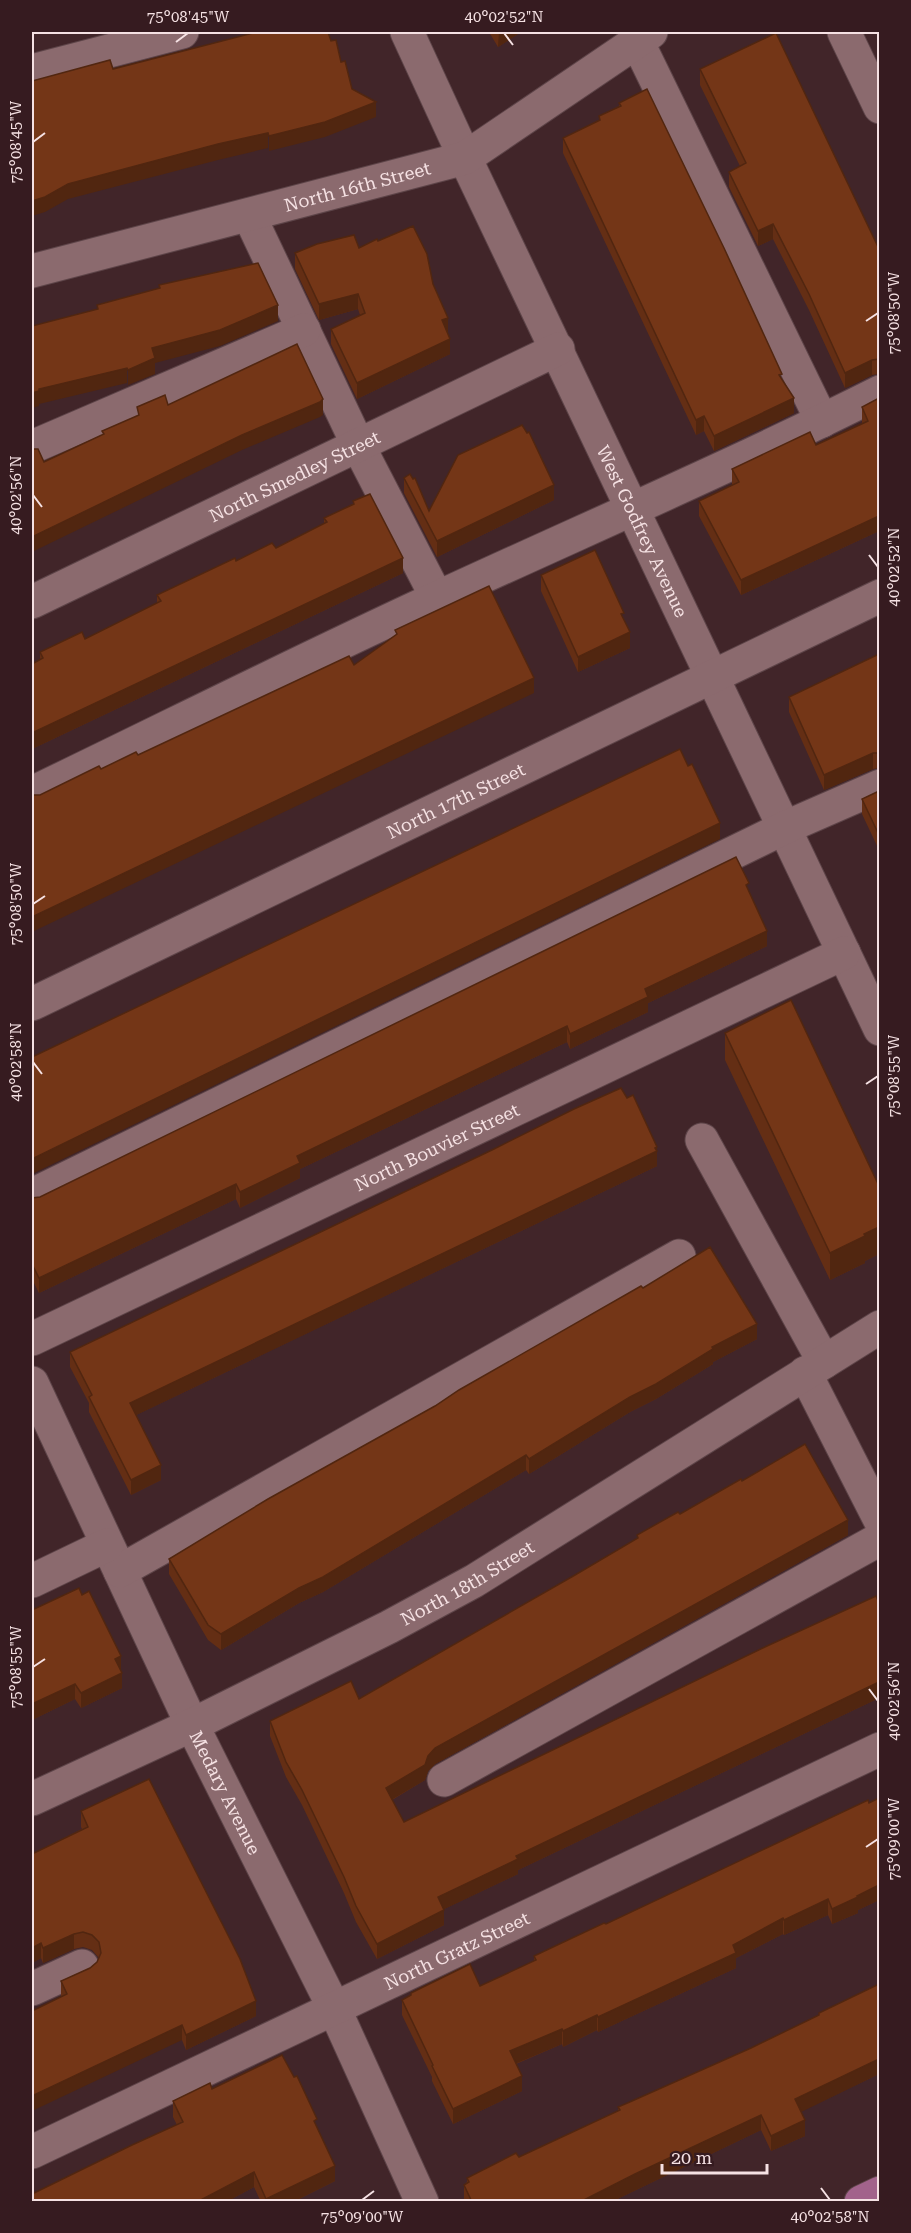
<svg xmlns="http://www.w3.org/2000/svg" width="911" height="2233" font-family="'Roboto Serif',serif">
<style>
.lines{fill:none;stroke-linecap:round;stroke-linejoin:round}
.minor-casing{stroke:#5d4448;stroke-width:35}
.major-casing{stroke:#5d4448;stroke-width:35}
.minor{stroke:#8b6a6e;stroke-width:33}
.major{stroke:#a2638b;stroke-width:33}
.wall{fill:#642e14}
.shaded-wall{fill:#512610}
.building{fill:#743617;stroke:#512610;stroke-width:1.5}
.ticks{fill:none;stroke:#f5e1e3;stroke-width:2}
.labels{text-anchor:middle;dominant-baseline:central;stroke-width:6;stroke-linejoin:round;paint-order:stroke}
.street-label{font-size:18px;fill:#f5e1e3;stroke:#361b20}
.neatline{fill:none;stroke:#f5e1e3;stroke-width:2}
.ticks-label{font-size:15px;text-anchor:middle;fill:#f5e1e3}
</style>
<rect width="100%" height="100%" fill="#412529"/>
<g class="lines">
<defs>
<g id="minor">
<path id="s1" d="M407,32L465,158L880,1029"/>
<path d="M844,32L880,107"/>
<path d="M637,41L822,421"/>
<path d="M32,71L182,32"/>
<path d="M249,215L358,445L437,598"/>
<path id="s2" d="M32,271L465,158L651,32"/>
<path d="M32,447L304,330"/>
<path id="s3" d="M32,602L558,349"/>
<path d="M32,793C167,728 302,660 439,597C586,529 735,465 880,392"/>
<path id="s4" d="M32,1004L880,596"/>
<path d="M702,1140L824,1362"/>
<path d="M32,1195L784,828L880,786"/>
<path id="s5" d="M32,1339L844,953"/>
<path d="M805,1373L880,1520"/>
<path id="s6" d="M32,1383L192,1725L334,2008L422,2202"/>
<path d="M120,1571L679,1256"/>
<path d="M32,1581L107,1545"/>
<path d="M444,1780L880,1539"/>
<path id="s7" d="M32,1799L192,1725L389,1627L474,1581L880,1327"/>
<path d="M32,1989L82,1966"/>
<path id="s8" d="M32,2152L880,1749"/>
</g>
<path id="major" d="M861,2202L880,2193"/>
</defs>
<use href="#minor" class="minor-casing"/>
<use href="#major" class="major-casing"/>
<use href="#minor" class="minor"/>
<use href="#major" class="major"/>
</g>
<g class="wall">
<path d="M489,32H521L498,47Z"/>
<path d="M700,69L879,249V374L872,375L845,388L809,310L773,239L758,246L729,187V172L740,166L700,85Z"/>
<path d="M619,103L782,380L794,413L714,451L704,431L696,435L563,153V138L599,120V116L619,106Z"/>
<path d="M378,241L433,284L448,333L450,354L357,399L331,344V329L360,315L358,309L319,320L295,269V253L359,248Z"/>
<path d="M879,398V531L741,595L699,516V501L732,485V469L816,445L862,424V407Z"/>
<path d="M404,478L429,511L554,500L437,557L404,493Z"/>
<path d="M353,501L403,573L32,749V664L40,660V652L85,639L157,603V595L236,561L276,548L324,524V518L353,504Z"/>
<path d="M541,575L624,620L630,648L578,672L541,591Z"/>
<path d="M879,654V768L873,769L824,790L789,712V697Z"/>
<path d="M879,791V850L862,814V799Z"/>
<path d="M749,892L767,946L648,1003V1012L570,1049L567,1042L300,1169V1178L240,1208L236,1199L39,1293L33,1281L32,1282L40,1197Z"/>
<path d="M725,1033L879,1186V1254L865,1261V1263L830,1280L725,1060Z"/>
<path d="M657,1162V1166L136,1415L161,1480L131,1495L89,1412V1403L70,1367V1352Z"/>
<path d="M643,1288L757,1339L713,1362V1364L656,1399L630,1412L529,1474L526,1470L323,1592L299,1603L221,1650L208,1640L169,1574V1559L435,1406Z"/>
<path d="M879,1390V1413L877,1407V1391Z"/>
<path d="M742,1481L848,1535L435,1764L428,1771L425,1780L392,1800L404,1822L879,1603V1698L518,1870V1874L444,1909V1925L377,1959L356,1922L344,1893L302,1805L286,1777L270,1736V1721L359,1699L575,1575L637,1538V1535L680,1514Z"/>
<path d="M32,1610L121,1670L122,1688L81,1708L75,1699L32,1720Z"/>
<path d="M879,1798V1900L858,1910V1913L832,1924L828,1915L784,1935L783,1934L736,1958V1968L598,2032L597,2030L563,2047L562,2044L516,2064L522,2091L453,2124L432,2081V2077L402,2015V2000L411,1995V1993L480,1986L534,1961V1956L606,1924Z"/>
<path d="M81,1811L256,2016L186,2050L182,2040L61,1997V1981L90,1968L97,1962L99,1958L92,1950L83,1947L74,1949L43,1963L41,1958L32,1963V1854L82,1829L81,1827Z"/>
<path d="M819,2013L879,2074L800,2112L805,2136L771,2151L761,2130L611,2202H464V2185L467,2182V2178L519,2157L618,2111V2107L751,2048L819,2015Z"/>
<path d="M212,2089L317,2128L335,2181L293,2202H261L254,2187L226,2202H32L177,2125L173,2117V2101Z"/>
</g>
<g class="shaded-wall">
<path d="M499,32H521L498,47Z"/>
<path d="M376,102V117L325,137L269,151V136Z"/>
<path d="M268,133V148L218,160L68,199L45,212L32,216V201L68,184L218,144Z"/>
<path d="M773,224V239L758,246V231Z"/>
<path d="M358,294V309L319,320V304Z"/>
<path d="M278,305V321L220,346L155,363V374L128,385V370L152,348Z"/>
<path d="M448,318V333L442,320Z"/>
<path d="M450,339V354L357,399V383Z"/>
<path d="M872,360V375L845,388V373Z"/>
<path d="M127,368V383L39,404V406L32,408V393L39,389Z"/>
<path d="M794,398V413L714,451V436Z"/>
<path d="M323,399V415L320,417L242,450L32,552V537L242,435Z"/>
<path d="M704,416V431L696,435V420Z"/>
<path d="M554,485V500L437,557V541Z"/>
<path d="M879,516V531L741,595V580Z"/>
<path d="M403,558V573L32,749V733Z"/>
<path d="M630,632V648L578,672V657Z"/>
<path d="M534,678V693L32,932V917Z"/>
<path d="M873,753V769L824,790V775Z"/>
<path d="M720,823V839L32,1174V1159Z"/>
<path d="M767,931V946L648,1003V1012L570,1049V1034L645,989Z"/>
<path d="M567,1026V1042L300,1169V1178L240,1208V1192L297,1156Z"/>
<path d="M657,1147V1166L130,1418V1403Z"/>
<path d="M236,1184V1199L39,1293V1278Z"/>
<path d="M879,1224V1254L865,1261V1263L830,1280V1253L864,1234Z"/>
<path d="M33,1266V1281L32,1282V1267Z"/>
<path d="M757,1324V1339L713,1362V1364L656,1399L630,1412L529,1474V1459L712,1347Z"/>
<path d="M526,1455V1470L323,1592L299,1603L221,1650V1634Z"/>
<path d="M161,1465V1480L131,1495V1480Z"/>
<path d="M848,1520V1535L435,1764L428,1771L425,1780L386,1803V1788L428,1756L435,1748Z"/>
<path d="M121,1656V1671L115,1659Z"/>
<path d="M122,1673V1688L81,1708V1693Z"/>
<path d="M879,1682V1698L518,1870V1874L438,1912V1897L516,1856Z"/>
<path d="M75,1684V1699L32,1720V1704Z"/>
<path d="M879,1885V1900L858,1910V1913L832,1924V1909Z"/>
<path d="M828,1899V1915L784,1935V1920Z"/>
<path d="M444,1910V1925L377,1959V1944Z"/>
<path d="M783,1918V1934L736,1958V1968L598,2032V2017Z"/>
<path d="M74,1934V1949L43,1963V1948Z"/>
<path d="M41,1943V1958L32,1963V1948Z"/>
<path d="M256,2001V2016L186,2050V2035Z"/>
<path d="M597,2015V2030L563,2047V2031Z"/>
<path d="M182,2025V2040L32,2111V2096Z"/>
<path d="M562,2029V2044L510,2066V2051Z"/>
<path d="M879,2059V2074L795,2115V2099Z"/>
<path d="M522,2076V2091L453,2124V2109Z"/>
<path d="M761,2115V2130L611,2202H580L635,2174Z"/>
<path d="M805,2120V2136L771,2151V2136Z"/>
<path d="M335,2166V2181L293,2202H266V2199Z"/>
<path d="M254,2172V2187L226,2202H197Z"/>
</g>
<g class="building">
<path d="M257,32H328L331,41L336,40L341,62L345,61L352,89L376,102L325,122L269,136L268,133L218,144L68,184L45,197L32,201V81L110,60L113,69Z"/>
<path d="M776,33L879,249V359L872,360L845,373L809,294L773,224L758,231L729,172L746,163L700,69Z"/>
<path d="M647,89L724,248L782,374L779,375L794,398L714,436L704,416L696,420L563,138L600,120L599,116L621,106L619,103Z"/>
<path d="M413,226L427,254L433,284L448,318L442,320L450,339L357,383L331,329L365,313L358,294L319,304L295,253L317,244L354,235L359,248L377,239L378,241Z"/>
<path d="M258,263L278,305L220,330L152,348L155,358L128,370L127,368L39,389V391L32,393V326L98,309L97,305L160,288L159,285Z"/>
<path d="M297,344L323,399L320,402L242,435L32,537V449H38L44,462L104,434L102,431L139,415L137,407L165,395L168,405Z"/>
<path d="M879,398V516L741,580L699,501L739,482L732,469L810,432L816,445L868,421L862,407Z"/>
<path d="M522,425L527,433L529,432L554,485L437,541L404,478L410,474L413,479L415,478L429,511L458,455Z"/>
<path d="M370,494L403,558L32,733V664L43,658L40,652L82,632L85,639L161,601L157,595L235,558L236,561L272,543L276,548L327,522L324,518L354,504L353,501Z"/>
<path d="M595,550L624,613L621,614L630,632L578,657L541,575Z"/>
<path d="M489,586L534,678L32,917V795H40L99,766L101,769L136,752L138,755L349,656L354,665L397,634L395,630Z"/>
<path d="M879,654V753H873L824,775L789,697Z"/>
<path d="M680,749L688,766L692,764L720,823L32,1159V1057Z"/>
<path d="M879,791V835L862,799Z"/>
<path d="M736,857L749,883L746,885L767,931L645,989L648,997L570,1034L567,1026L297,1156L300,1163L240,1192L236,1184L39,1278L33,1266L32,1267V1198L40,1197Z"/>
<path d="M791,1000L879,1186V1227L864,1234L865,1236L830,1253L725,1033Z"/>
<path d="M621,1088L627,1098L633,1095L657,1147L655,1148L657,1151L130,1403L161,1465L131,1480L89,1397L92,1395L70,1352L494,1149L574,1109Z"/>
<path d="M710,1247L757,1324L712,1347L713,1349L656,1384L630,1397L529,1459L526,1455L323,1577L299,1588L221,1634L208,1625L169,1559L268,1499L435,1406L459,1390L641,1286L643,1288Z"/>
<path d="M805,1444L848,1520L435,1748L428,1756L425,1765L386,1788L404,1822L767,1646L876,1596L879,1603V1682L516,1856L518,1859L438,1897L444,1910L377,1944L356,1906L344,1877L302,1790L286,1762L270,1721L351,1681L359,1699L575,1575L638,1538L637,1535L678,1512L680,1514L741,1479L742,1481Z"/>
<path d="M79,1588L82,1595L89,1591L121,1656L115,1659L122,1673L81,1693L75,1684L32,1704V1610Z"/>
<path d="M149,1779L240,1959L256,2001L186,2035L182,2025L32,2096V2011L67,1994L61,1981L90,1968L97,1962L101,1953L99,1942L92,1935L83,1932L74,1934L43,1948L41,1943L32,1948V1854L88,1827L81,1811Z"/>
<path d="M879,1798V1885L857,1896L858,1897L832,1909L828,1899L784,1920L783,1918L733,1945L736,1953L598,2017L597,2015L563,2031L562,2029L510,2051L522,2076L453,2109L432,2066L433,2065L402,2000L411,1995V1993L470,1964L480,1986L536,1960L534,1956L553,1947L604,1923L606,1924L868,1800L869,1803Z"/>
<path d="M879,1984V2059L795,2099L805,2120L771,2136L761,2115L635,2174L580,2202H472L464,2185L469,2182L467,2178L516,2153L519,2157L620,2110L618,2107L632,2101L751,2048L819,2015V2013Z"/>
<path d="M282,2055L294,2077L297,2076L317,2119L314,2121L335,2166L266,2199L254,2172L197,2202H32V2194L132,2145L183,2122L173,2101L210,2083L212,2089Z"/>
</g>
<path class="ticks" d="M504,33L513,45M176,42L188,33M33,142L45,133M866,321L878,313M33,495L42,507M869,555L878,567M33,904L45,896M33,1062L42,1074M866,1084L878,1076M33,1667L45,1659M869,1689L878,1701M866,1847L878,1839M821,2188L830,2200M362,2200L374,2191"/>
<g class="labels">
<g class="street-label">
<text stroke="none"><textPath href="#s2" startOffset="336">North 16th Street</textPath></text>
<text stroke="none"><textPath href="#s3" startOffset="291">North Smedley Street</textPath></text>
<text stroke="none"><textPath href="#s1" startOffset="552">West Godfrey Avenue</textPath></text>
<text stroke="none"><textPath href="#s4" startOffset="470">North 17th Street</textPath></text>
<text stroke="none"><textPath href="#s5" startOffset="448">North Bouvier Street</textPath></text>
<text stroke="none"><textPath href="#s7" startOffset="486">North 18th Street</textPath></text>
<text stroke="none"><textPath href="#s6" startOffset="453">Medary Avenue</textPath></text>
<text stroke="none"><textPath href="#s8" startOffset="470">North Gratz Street</textPath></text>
</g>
</g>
<rect width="911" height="2233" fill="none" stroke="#361b20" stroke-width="66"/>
<path d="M662 2164v9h105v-9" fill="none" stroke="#f5e1e3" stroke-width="3"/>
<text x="671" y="2164" font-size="18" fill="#f5e1e3" stroke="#361b20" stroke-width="4.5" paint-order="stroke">20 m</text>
<rect x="33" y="33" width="845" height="2167" class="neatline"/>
<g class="ticks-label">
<text x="188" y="22">75°08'45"W</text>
<text x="504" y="22">40°02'52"N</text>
<text transform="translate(16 142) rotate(-90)" y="5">75°08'45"W</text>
<text transform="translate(894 313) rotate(-90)" y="5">75°08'50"W</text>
<text transform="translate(16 495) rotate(-90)" y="5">40°02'56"N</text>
<text transform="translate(894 567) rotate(-90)" y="5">40°02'52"N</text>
<text transform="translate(16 904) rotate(-90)" y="5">75°08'50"W</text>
<text transform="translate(16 1062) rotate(-90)" y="5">40°02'58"N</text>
<text transform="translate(894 1076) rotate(-90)" y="5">75°08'55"W</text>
<text transform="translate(16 1667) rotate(-90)" y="5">75°08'55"W</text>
<text transform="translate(894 1701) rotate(-90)" y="5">40°02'56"N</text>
<text transform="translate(894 1839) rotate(-90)" y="5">75°09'00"W</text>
<text x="362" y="2222">75°09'00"W</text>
<text x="830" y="2222">40°02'58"N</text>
</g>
</svg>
